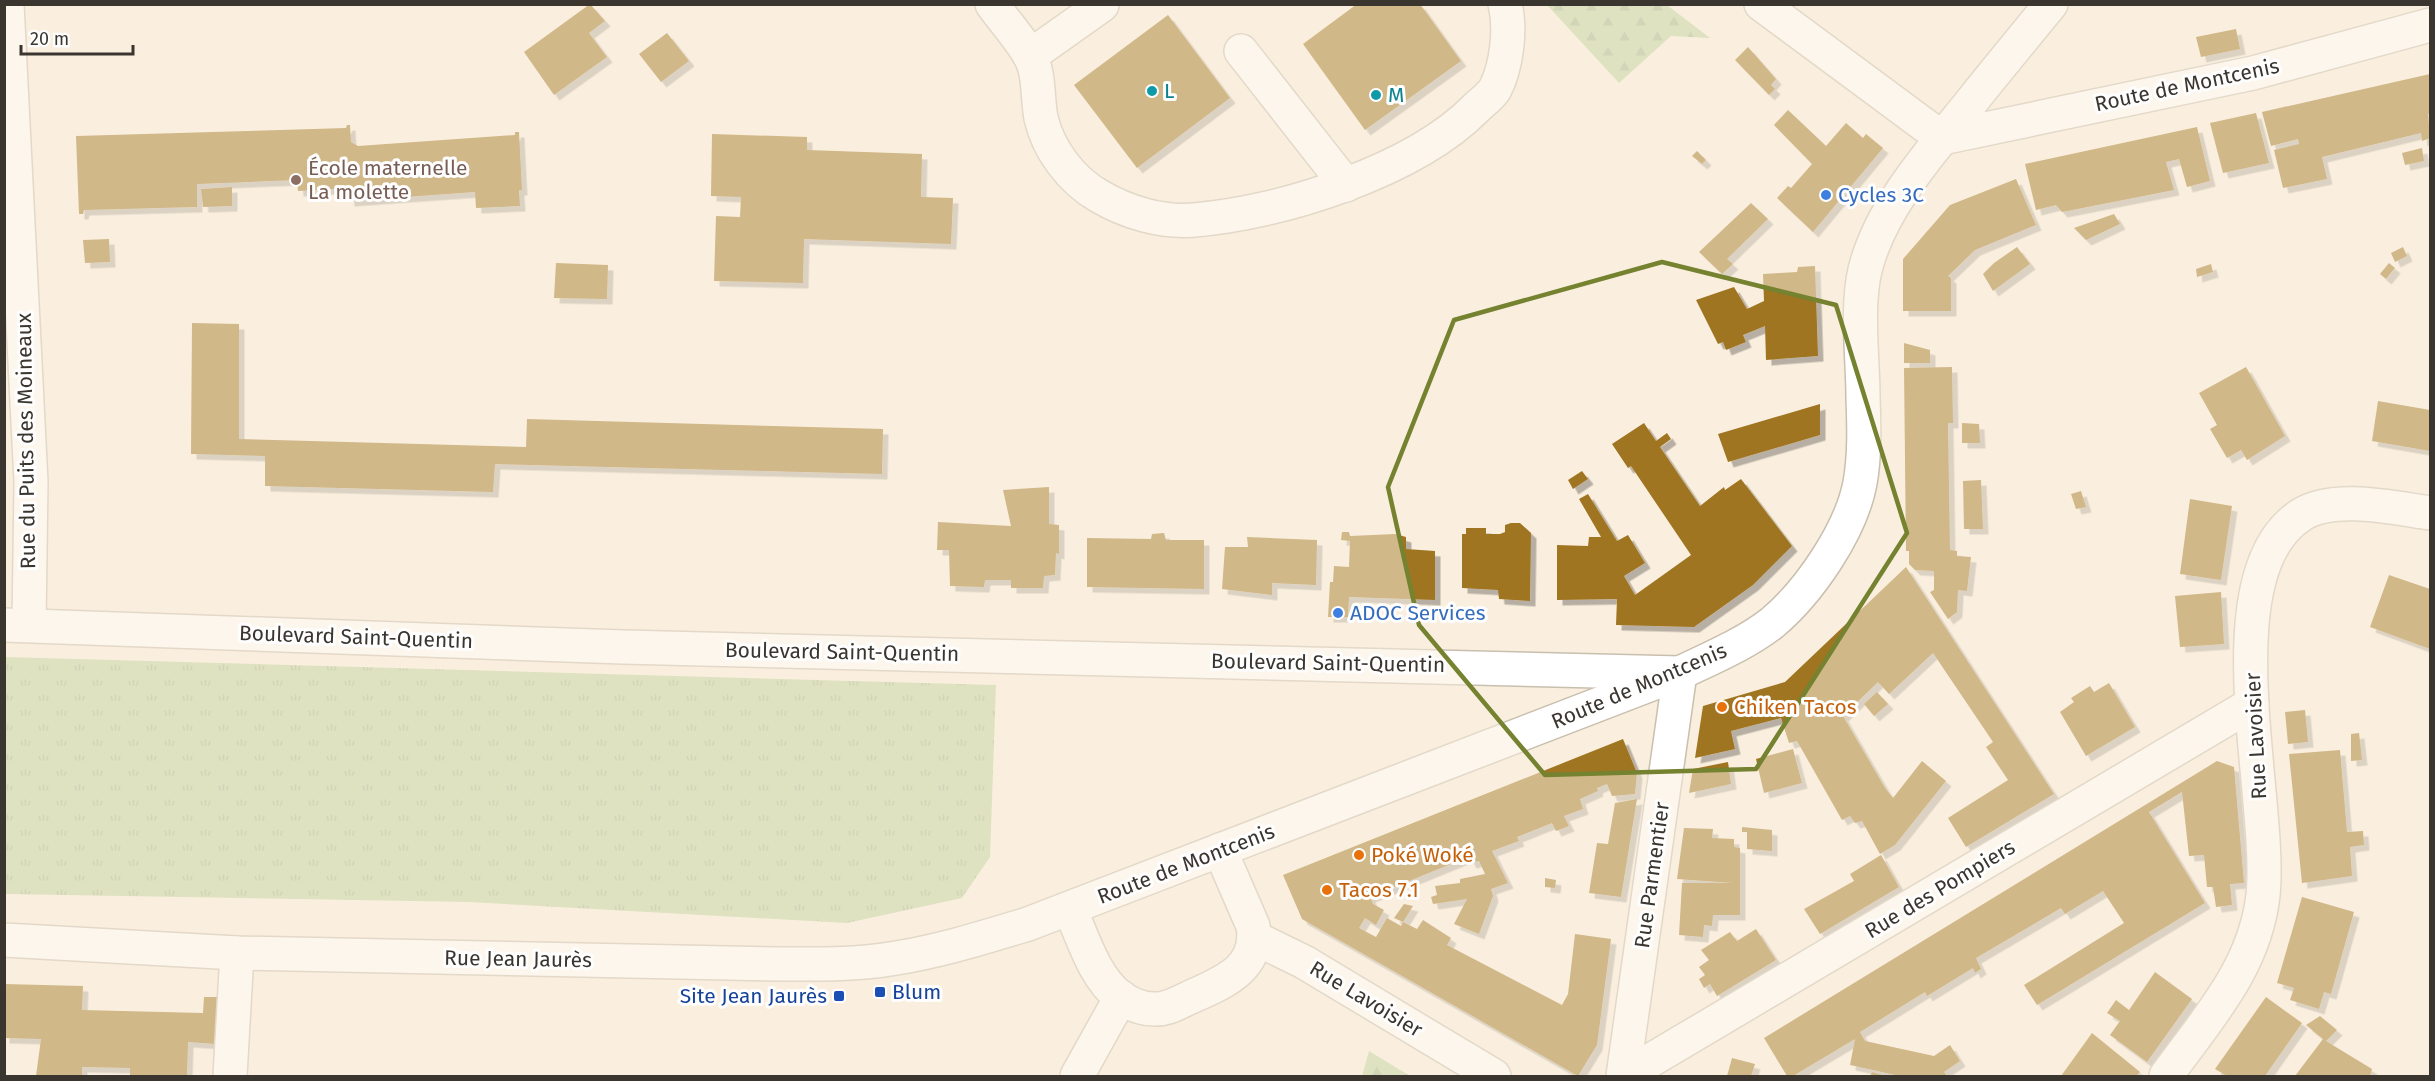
<svg xmlns="http://www.w3.org/2000/svg" width="2435" height="1081" font-family="'Fira Sans',sans-serif">
<style>
.grass{fill:url(#grass-tufts)}
.forest{fill:url(#forest-firs)}
.building{fill:#a07522;filter:url(#shadow)}
.lines{fill:none;stroke-linecap:round;stroke-linejoin:round}
.minor-casing{stroke:#c9bfae;stroke-width:36}
.major-casing{stroke:#c9bfae;stroke-width:36}
.minor{stroke:#fff;stroke-width:33}
.major{stroke:#fff;stroke-width:33}
.marked{fill:none;stroke:#758230;stroke-width:4.5;stroke-linejoin:round}
.culture-dot{fill:#0f9aa8;stroke:#fefefe;stroke-width:2}
.education-dot{fill:#8d6e63;stroke:#fefefe;stroke-width:2}
.shop-dot{fill:#3f7fe0;stroke:#fefefe;stroke-width:2}
.food-dot{fill:#e8710a;stroke:#fefefe;stroke-width:2}
.transit-dot{fill:#1a4fb4;stroke:#fefefe;stroke-width:2}
.labels{text-anchor:middle;dominant-baseline:central;stroke-width:6;stroke-linejoin:round;paint-order:stroke}
.street-label{font-size:21px;fill:#3a352f;stroke:#fefefe}
.culture-label{font-size:21px;fill:#0d838f;stroke:#fefefe;text-anchor:start}
.education-label{font-size:21px;fill:#785e54;stroke:#fefefe;text-anchor:start}
.shop-label{font-size:21px;fill:#366cbe;stroke:#fefefe;text-anchor:start}
.food-label{font-size:21px;fill:#c56008;stroke:#fefefe;text-anchor:start}
.transit-label{font-size:21px;fill:#164399;stroke:#fefefe;text-anchor:start}
</style>
<defs>
<pattern id="grass-tufts" width="24" height="20" patternUnits="userSpaceOnUse" patternTransform="scale(1.5)"><rect width="24" height="20" fill="#bcd29d"/><path d="M3 7l-1-3M5 7V3M7 7l1-3M15 17l-1-3M17 17v-4M19 17l1-3" fill="none" stroke="#a2b588"/></pattern>
<pattern id="forest-firs" width="22" height="20" patternUnits="userSpaceOnUse" patternTransform="scale(1.5)"><rect width="22" height="20" fill="#bcd29d"/><path d="M5 1l3.5 6h-7zM16 11l3.5 6h-7z" fill="#a2b588"/></pattern>
<filter id="shadow"><feDropShadow dx="5.5" dy="5.5" stdDeviation="0" flood-color="#0004"/></filter>
</defs>
<rect width="100%" height="100%" fill="#faefde"/>
<path class="grass" d="M5,657L996,685L990,857L962,898L847,923L469,902L5,894Z"/>
<g class="forest">
<path d="M1547,5H1667L1710,38L1671,36L1619,83Z"/>
<path d="M1369,1051L1410,1076H1362Z"/>
</g>
<g class="building">
<path d="M590,4L605,21L589,33L607,57L554,95L524,52Z"/>
<path d="M1357,4H1420L1461,61L1365,130L1303,44Z"/>
<path d="M1168,15L1230,98L1137,168L1074,85Z"/>
<path d="M2236,29L2240,49L2201,57L2196,37Z"/>
<path d="M667,33L689,61L661,82L639,54Z"/>
<path d="M1748,47L1776,79L1771,85L1775,89L1769,95L1735,60Z"/>
<path d="M2430,74V113L2428,114L2430,138L2422,141L2421,133L2322,157L2327,179L2283,188L2274,150L2299,144L2298,139L2271,146L2262,112Z"/>
<path d="M1788,110L1826,146L1846,123L1863,138L1866,134L1883,148L1813,232L1777,198L1788,186L1791,188L1812,164L1774,125Z"/>
<path d="M2256,113L2269,163L2223,173L2210,123Z"/>
<path d="M347,125H350L351,142L358,146L515,135V132H519L522,190H519L520,206L476,208L475,192L349,201L348,188L298,191L297,180L197,184V207L84,210L83,214H79L76,136L346,128Z"/>
<path d="M2197,127L2210,181L2187,187L2179,159L2166,162L2174,190L2062,212L2056,205L2036,210L2025,164Z"/>
<path d="M712,134L807,137V150L922,154L921,197L953,198L951,244L804,239L803,283L714,281L716,216L740,217L741,197L711,196Z"/>
<path d="M2422,148L2424,161L2405,165L2402,153Z"/>
<path d="M1697,151L1706,160L1702,164L1692,156Z"/>
<path d="M2016,179L2036,225L1975,250L1948,276L1951,278V311H1903V259L1950,205Z"/>
<path d="M232,187V206L203,207L201,189Z"/>
<path d="M1751,203L1768,219L1727,259L1733,264L1722,274L1699,252Z"/>
<path d="M2114,214L2120,224L2086,240L2074,228Z"/>
<path d="M109,239L110,262L85,263L83,240Z"/>
<path d="M2017,247L2030,264L1993,291L1983,274L1994,263Z"/>
<path d="M2403,247L2407,256L2395,262L2391,253Z"/>
<path d="M556,263L608,265L607,299L554,298Z"/>
<path d="M2389,263L2395,268L2386,279L2380,274Z"/>
<path d="M2211,264L2213,272L2197,277L2196,269Z"/>
<path d="M1815,266L1818,356L1766,360L1765,326L1743,335L1746,342L1726,350L1723,342L1718,344L1696,300L1734,287L1747,309L1764,301L1763,274L1797,272L1798,267Z"/>
<path d="M192,323L239,324V439L526,447L527,419L883,429L882,474L495,464L493,492L265,486V456L191,454Z"/>
<path d="M1904,343L1930,350V363H1904Z"/>
<path d="M1952,367L1953,423H1948L1950,550L1957,551V556L1971,557L1967,591L1958,590L1957,612L1948,619L1930,592L1934,590V571L1915,570L1909,564V551H1906L1904,368Z"/>
<path d="M2246,367L2285,436L2247,460L2241,450L2227,458L2210,429L2217,425L2199,393Z"/>
<path d="M2378,401L2430,410V451L2372,441Z"/>
<path d="M1820,404V435L1728,462L1718,434Z"/>
<path d="M1644,423L1656,441L1667,433L1671,439L1660,447L1700,506L1724,487L1725,490L1741,479L1792,546L1753,585L1694,627L1616,625L1617,599L1557,600V545L1588,546L1589,537H1601L1579,499L1588,494L1617,541L1628,535L1645,563L1624,576L1635,595L1691,555L1631,466L1628,468L1612,444Z"/>
<path d="M1962,423L1979,424L1980,443H1962Z"/>
<path d="M1582,471L1588,479L1573,489L1568,480Z"/>
<path d="M1981,480L1983,529H1964L1963,481Z"/>
<path d="M1049,487V524L1059,525V554L1056,553L1055,575L1044,576L1043,588H1011V580H985L984,587L950,586L949,550H937L938,522L1011,526L1003,490Z"/>
<path d="M2081,491L2086,507L2076,509L2071,494Z"/>
<path d="M2190,499L2232,506L2221,580L2180,574Z"/>
<path d="M1511,523H1520L1531,533L1530,601L1499,599L1498,590L1462,588V534H1466V528H1486V534H1500L1505,532V525Z"/>
<path d="M1342,532H1349L1350,536L1395,534L1406,537V549L1435,551V600L1349,597L1348,617H1328L1330,582H1333L1334,566L1349,567L1350,541L1341,540Z"/>
<path d="M1164,533L1166,540H1204V589L1087,587V538L1151,539L1152,534Z"/>
<path d="M1247,537L1317,540L1316,585L1272,583V595L1222,589L1225,547H1248Z"/>
<path d="M1906,567L2054,794L1966,847L1948,818L2008,780L1986,747L1993,742L1933,653L1889,694L1878,682L1843,716L1885,788L1893,798L1922,761L1946,781L1895,845L1880,854L1862,821L1855,823L1850,816L1842,820L1797,741L1789,743L1781,718L1731,731L1735,749L1695,758L1703,706L1785,682Z"/>
<path d="M2389,575L2430,589V649L2370,627Z"/>
<path d="M2221,592L2224,644L2180,647L2175,596Z"/>
<path d="M2109,683L2135,727L2086,756L2060,712L2074,702L2071,698L2090,686L2094,692Z"/>
<path d="M1877,692L1888,704L1874,716L1864,704Z"/>
<path d="M2305,710L2308,742L2288,744L2285,712Z"/>
<path d="M2359,733L2362,760L2351,761V734Z"/>
<path d="M1623,739L1637,773L1635,794L1612,796L1607,784L1597,788L1598,791L1580,799L1583,809L1564,816L1569,826L1556,831L1552,823L1517,837L1519,841L1492,851L1508,883L1491,889L1493,896L1479,934L1454,924L1467,899L1433,904L1431,897L1437,895L1435,886L1460,883V879L1485,874L1479,861L1471,863L1468,857L1370,897L1373,904L1384,910L1376,925L1365,918L1359,928L1376,937L1387,918L1401,926L1403,922L1394,918L1404,904L1413,906L1403,922L1417,929L1423,920L1451,938L1447,945L1562,1005L1568,994L1575,934L1611,939L1597,1045L1578,1076L1302,919L1283,875Z"/>
<path d="M1793,749L1802,783L1764,793L1756,759Z"/>
<path d="M2340,750L2347,832L2363,831L2364,845L2350,847L2352,876L2302,883L2289,754Z"/>
<path d="M2217,761L2234,767L2244,883L2230,884L2232,905L2216,907L2213,887H2207L2204,855L2189,856L2182,792L2149,812L2205,903L2037,1005L2024,985L2124,923L2103,891L2065,914L2061,908L1976,958L1981,969L1975,973L1973,968L1927,996L1925,992L1860,1032L1865,1041L1934,1056L1950,1045L1960,1061L1944,1072L1947,1076H1900L1850,1065L1855,1039L1793,1076H1787L1764,1038Z"/>
<path d="M1728,762L1731,784L1689,793L1693,769Z"/>
<path d="M1637,799L1621,897L1589,893L1597,843L1608,844L1615,803Z"/>
<path d="M1742,827L1772,830V851L1747,849V832H1742Z"/>
<path d="M1684,828L1713,829L1712,838L1734,839V847L1740,848V915H1713L1712,926L1704,925L1703,937L1679,935L1682,883H1733L1677,879Z"/>
<path d="M1881,855L1899,887L1820,934L1804,909L1854,881L1850,874Z"/>
<path d="M1545,878L1556,880L1555,888L1545,887Z"/>
<path d="M2302,897L2354,912L2331,994L2324,992L2319,1009L2290,1000L2294,988L2277,983Z"/>
<path d="M1756,929L1776,960L1717,996L1710,984L1704,988L1699,979L1705,975L1699,967L1709,960L1701,950L1730,932L1737,941Z"/>
<path d="M2155,972L2192,999L2147,1062L2110,1035L2120,1021L2107,1013L2116,1000L2129,1010Z"/>
<path d="M4,984L83,986L82,1010L203,1013L204,997H217L216,1044L188,1042L187,1076H130V1068L82,1067V1076H36L41,1039L4,1038Z"/>
<path d="M2266,997L2302,1023L2265,1076H2227L2215,1069Z"/>
<path d="M2320,1016L2337,1030L2326,1041L2372,1069L2370,1076H2295L2323,1039L2306,1025Z"/>
<path d="M2092,1033L2140,1072L2136,1076H2061Z"/>
<path d="M1732,1058L1755,1064L1751,1076H1727Z"/>
<path d="M1872,1072L1886,1076H1870Z"/>
</g>
<g class="lines">
<defs>
<g id="minor">
<path d="M7,4L31,482L29,625"/>
<path d="M992,4C1004,21 1020,38 1030,56C1040,74 1037,98 1041,118C1048,149 1071,180 1099,196C1126,212 1162,223 1194,220C1281,213 1414,171 1476,108C1482,102 1491,96 1495,89C1507,66 1511,28 1505,4"/>
<path d="M1761,4L1942,138L2253,73L2430,25"/>
<path d="M1241,51L1346,185"/>
<path d="M1030,56L1102,5"/>
<path d="M4,625L623,647L1680,673L1623,1076"/>
<path d="M1070,909C1083,938 1094,977 1120,997C1130,1004 1142,1009 1154,1009C1168,1010 1181,1001 1193,996C1224,982 1260,968 1253,926L1220,850"/>
<path d="M1255,938L1304,962L1494,1076"/>
<path d="M1625,1065L1641,1066L2252,704"/>
<path d="M230,1076L237,953"/>
<path d="M1077,1076L1121,997"/>
<path d="M2166,1076C2207,1019 2255,968 2263,895C2273,801 2209,574 2301,515C2334,494 2394,508 2430,513"/>
</g>
<path id="major" d="M4,940L237,953L780,964C816,964 853,965 890,959C937,952 982,938 1028,924L1680,673C1711,658 1745,644 1772,623C1809,592 1851,531 1860,483C1865,455 1864,426 1863,397C1863,359 1856,308 1865,270C1880,209 1929,154 1968,106C1995,72 2023,38 2051,4"/>
</defs>
<use href="#minor" class="minor-casing"/>
<use href="#major" class="major-casing"/>
<use href="#minor" class="minor"/>
<use href="#major" class="major"/>
</g>
<path d="M0 0H2435V1081H0ZM1662,262L1836,305L1907,533L1756,769L1545,775L1419,625L1388,487L1454,320Z" fill="#faefde" fill-opacity=".55" fill-rule="evenodd"/>
<path class="marked" d="M1662,262L1836,305L1907,533L1756,769L1545,775L1419,625L1388,487L1454,320Z"/>
<g class="culture-dot">
<circle cx="1152" cy="91" r="6"/>
<circle cx="1376" cy="95" r="6"/>
</g>
<circle class="education-dot" cx="296" cy="180" r="6"/>
<g class="shop-dot">
<circle cx="1826" cy="195" r="6"/>
<circle cx="1338" cy="613" r="6"/>
</g>
<g class="food-dot">
<circle cx="1722" cy="707" r="6"/>
<circle cx="1359" cy="855" r="6"/>
<circle cx="1327" cy="890" r="6"/>
</g>
<g class="transit-dot">
<rect x="874" y="986" width="12" height="12" rx="3"/>
<rect x="833" y="990" width="12" height="12" rx="3"/>
</g>
<g class="labels">
<g class="street-label">
<text transform="translate(2187 85) rotate(-12)">Route de Montcenis</text>
<text transform="translate(26 441) rotate(-91)">Rue du Puits des Moineaux</text>
<text transform="translate(356 637) rotate(2)">Boulevard Saint-Quentin</text>
<text transform="translate(842 652) rotate(1)">Boulevard Saint-Quentin</text>
<text transform="translate(1328 663) rotate(1)">Boulevard Saint-Quentin</text>
<text transform="translate(1639 686) rotate(-23)">Route de Montcenis</text>
<text transform="translate(2256 736) rotate(-93)">Rue Lavoisier</text>
<text transform="translate(1186 864) rotate(-21)">Route de Montcenis</text>
<text transform="translate(1652 875) rotate(-82)">Rue Parmentier</text>
<text transform="translate(1940 889) rotate(-31)">Rue des Pompiers</text>
<text transform="translate(518 959) rotate(1)">Rue Jean Jaurès</text>
<text transform="translate(1366 999) rotate(31)">Rue Lavoisier</text>
</g>
<g class="culture-label">
<text x="1164" y="91">L</text>
<text x="1388" y="95">M</text>
</g>
<g class="education-label">
<text x="308" y="168">École maternelle<tspan x="308" dy="24">La molette</tspan></text>
</g>
<g class="shop-label">
<text x="1838" y="195">Cycles 3C</text>
<text x="1350" y="613">ADOC Services</text>
</g>
<g class="food-label">
<text x="1734" y="707">Chiken Tacos</text>
<text x="1371" y="855">Poké Woké</text>
<text x="1339" y="890">Tacos 7.1</text>
</g>
<g class="transit-label">
<text x="892" y="992">Blum</text>
<text x="827" y="996" text-anchor="end">Site Jean Jaurès</text>
</g>
</g>
<rect width="2435" height="1081" fill="none" stroke="#3a352f" stroke-width="12"/>
<path d="M21 45v9h112v-9" fill="none" stroke="#3a352f" stroke-width="3"/>
<text x="30" y="45" font-size="18" fill="#3a352f" stroke="#fefefe" stroke-width="4.5" paint-order="stroke">20 m</text>
</svg>
